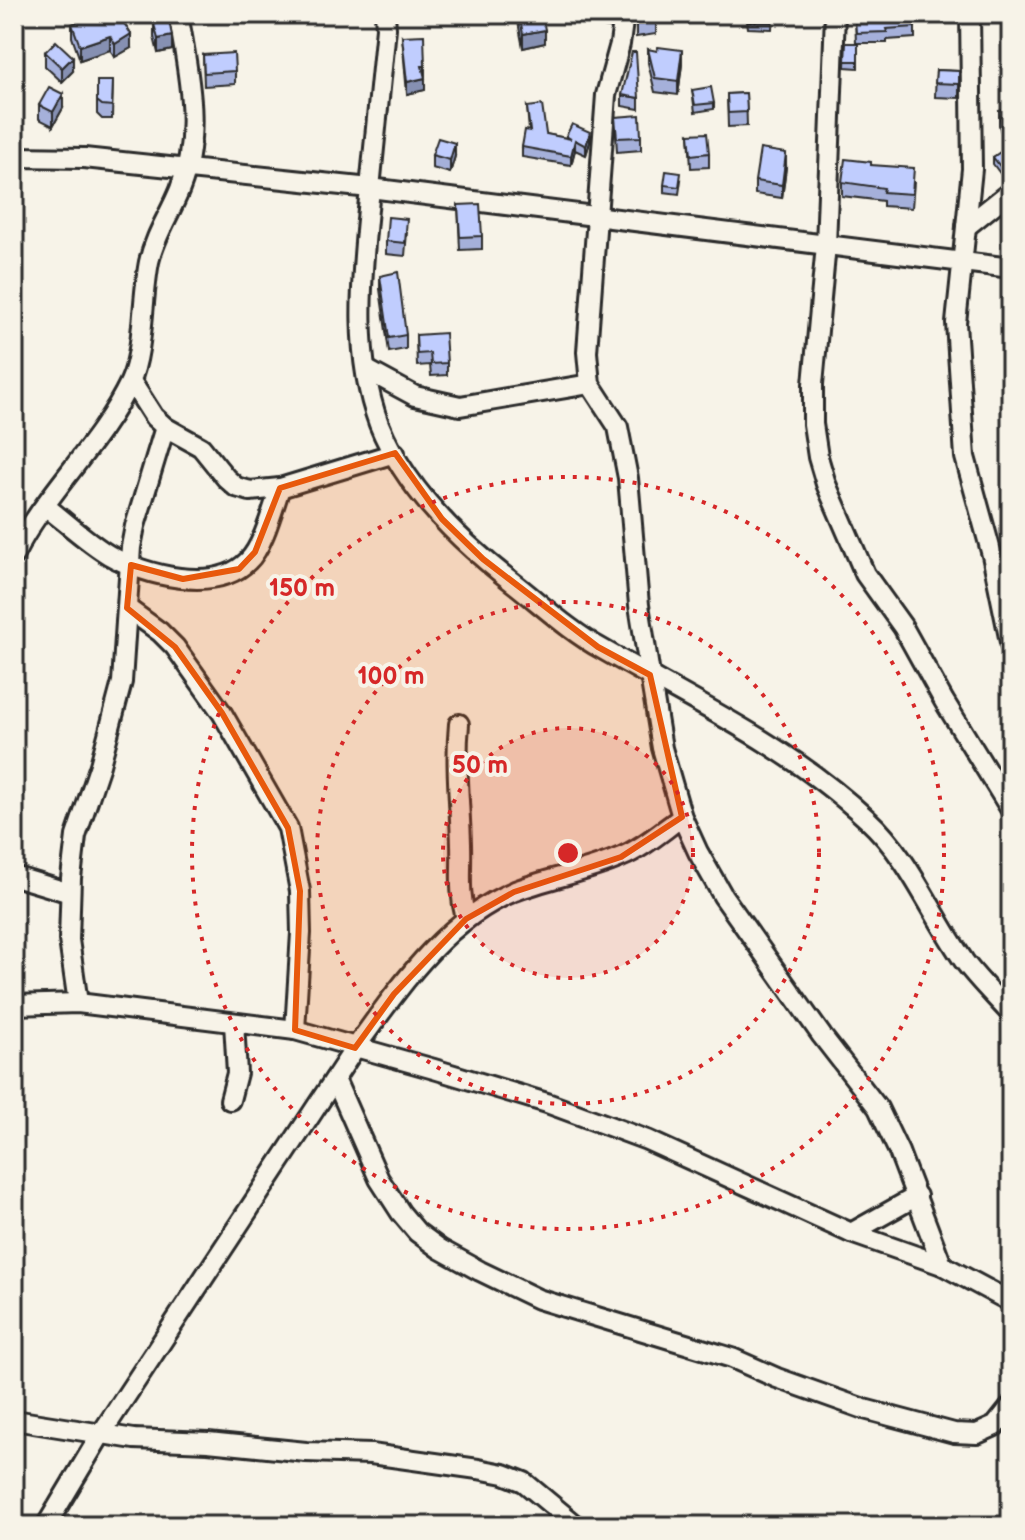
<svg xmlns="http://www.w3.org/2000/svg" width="1025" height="1540" font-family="'Balsamiq Sans',sans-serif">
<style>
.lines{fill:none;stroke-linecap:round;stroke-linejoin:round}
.minor-casing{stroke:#2b2b2b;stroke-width:24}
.minor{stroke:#f7f3e8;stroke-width:18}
.wall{fill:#a5b0da;stroke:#2b2b2b;stroke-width:2}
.shaded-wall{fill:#8690b2;stroke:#2b2b2b;stroke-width:2}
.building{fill:#c0cdfe;stroke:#2b2b2b;stroke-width:2}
.marked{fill:#e8590c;fill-opacity:0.2;stroke:#e8590c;stroke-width:6;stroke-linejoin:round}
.ring{fill:none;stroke:#d62828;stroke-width:4;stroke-dasharray:4 8}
.centre{fill:#d62828;stroke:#f7f3e8;stroke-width:4}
.ring-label{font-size:24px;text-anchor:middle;font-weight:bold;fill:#d62828;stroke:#f7f3e8;stroke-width:8;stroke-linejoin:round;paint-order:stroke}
</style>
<rect width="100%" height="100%" fill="#f7f3e8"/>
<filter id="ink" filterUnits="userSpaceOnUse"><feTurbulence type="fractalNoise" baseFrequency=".0125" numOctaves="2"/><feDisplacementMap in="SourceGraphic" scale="16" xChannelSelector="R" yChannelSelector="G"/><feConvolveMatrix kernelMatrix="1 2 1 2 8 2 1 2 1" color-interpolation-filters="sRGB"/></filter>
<g filter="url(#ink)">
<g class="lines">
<defs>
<g id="minor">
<path d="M385,14L386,28C381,81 375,135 370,188C363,265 351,350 379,424C405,489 460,542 515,584C543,606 571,632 602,649C694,702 789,746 867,819C910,858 931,914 964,961C978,980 996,997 1011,1014"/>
<path d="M624,14L620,44L606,95L587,352L590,384L618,427L628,478L639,605L650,675L662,748L682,817L698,852L723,896L822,1036L878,1108L899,1152L942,1265"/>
<path d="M835,14L826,245L813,384V424L818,457L826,484L865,574L903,627L944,701L1011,810"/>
<path d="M970,14L972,169L956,323L965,457L992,555L1011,647"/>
<path d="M14,157L84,158L370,188L1011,268"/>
<path d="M966,227L1011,191"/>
<path d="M367,370L415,396L460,406L590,384"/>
<path d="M131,381L154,417L165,427L201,447L226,478L236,487L250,491L280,488L395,453"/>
<path d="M45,506C66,522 87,542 109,555C144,575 216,594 248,561C263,547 273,508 280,488"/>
<path d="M14,555C45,493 100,445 130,382C144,352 142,297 149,262C155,235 170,214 180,189C202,134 188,70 178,14"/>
<path d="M127,608L160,632L175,647L222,713L288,828L300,891L301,933L295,1030"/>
<path d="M459,724C455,765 460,803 461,844C462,873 458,889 466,919"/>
<path d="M14,876L70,893"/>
<path d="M78,1003L69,940L71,878L76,836L100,765L122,682L131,547L135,526L165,427"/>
<path d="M14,1005L78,1003L295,1030L434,1069L547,1103L647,1140L851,1233L942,1265L1011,1302"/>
<path d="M335,1079L379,1179L401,1213L417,1232L440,1249L480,1271L538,1299L732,1358L777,1378L864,1409L954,1433L977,1434L995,1426L1011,1406"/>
<path d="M230,1100L237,1073L234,1023"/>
<path d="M851,1233L917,1196"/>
<path d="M14,1420L134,1439L208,1442L306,1452L371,1454L478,1469L504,1474L524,1482L577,1526"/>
<path d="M46,1526L101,1434L355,1048C399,988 444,920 515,891C549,878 587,872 621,857C643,848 662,831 682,817"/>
</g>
</defs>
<use href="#minor" class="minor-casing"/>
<use href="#minor" class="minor"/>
</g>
<g class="wall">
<path d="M101,14L131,48L115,57L110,50L80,60L72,37V24Z"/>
<path d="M294,14H320V19L295,22Z"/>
<path d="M518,14H542L545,43L523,48L518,22Z"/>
<path d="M597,14H612L610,28L597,26Z"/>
<path d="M636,14L656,20V34L636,37Z"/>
<path d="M746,14H773L772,29L748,28Z"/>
<path d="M794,14H823V15L795,16Z"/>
<path d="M855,18L915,27V38L887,40V43H858V68L845,67L846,43H856Z"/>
<path d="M154,24L172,50L158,53L154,37Z"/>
<path d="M402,36L425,66V90L407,94Z"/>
<path d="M648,49L682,64L678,95L655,92L648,63Z"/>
<path d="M45,52L73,71L62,82L45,66Z"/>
<path d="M203,55L235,71V84L204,86Z"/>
<path d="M936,70L959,71V98L935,97Z"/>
<path d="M97,81H113L112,119H102L97,114Z"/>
<path d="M692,90L714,103V109L695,112Z"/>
<path d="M746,93L747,126L728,127L727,94Z"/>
<path d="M622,95L639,98V109L622,106Z"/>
<path d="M39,105L63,108L53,126L39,119Z"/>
<path d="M527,107L546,134L566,138V136L590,142L586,155L575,150L571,165L522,157V147L529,131Z"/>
<path d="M1011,108L1004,144L999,125V111Z"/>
<path d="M615,117L641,137V150L617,152Z"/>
<path d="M689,134L709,153V167L691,168Z"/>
<path d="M1011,149V169L1002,176L993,164V157Z"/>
<path d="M432,155L455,156L450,173L432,168Z"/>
<path d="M871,165L914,182L912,208L883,206V201L842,196V182Z"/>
<path d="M786,167L782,198L755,194V181Z"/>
<path d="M681,180L679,194L664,192V185Z"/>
<path d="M458,205L482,236V249L460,250Z"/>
<path d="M407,232L405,256L386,254V241Z"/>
<path d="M380,276L406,335V349L389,352L380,289Z"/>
<path d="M416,335L447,363V375L431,376L430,365L417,366Z"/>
</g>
<g class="shaded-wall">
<path d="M418,14H430L418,17Z"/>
<path d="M545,30V43L523,48V34Z"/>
<path d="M131,34V48L115,57V44Z"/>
<path d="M110,36V50L80,60V46Z"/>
<path d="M172,36V50L158,53V39Z"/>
<path d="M682,50V64L678,95V81Z"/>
<path d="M73,57V71L62,82V68Z"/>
<path d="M425,78V90L407,94V82Z"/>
<path d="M63,94V108L53,126V112Z"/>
<path d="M1011,129V142L1004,144V131Z"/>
<path d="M590,132V142L586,155V146Z"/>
<path d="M575,140V150L571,165V156Z"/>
<path d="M455,143V156L450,173V160Z"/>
<path d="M786,153V167L782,198V185Z"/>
<path d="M1011,163V169L1002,176V169Z"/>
</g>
<g class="building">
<path d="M101,14H118L131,34L115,44L110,36L80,46L72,24Z"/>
<path d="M519,14H542L545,30L523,34Z"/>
<path d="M636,14H655L656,20L636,23Z"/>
<path d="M747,14H773L772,22H748Z"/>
<path d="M893,14H914L915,27L886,29L887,32L856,33L855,18L893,17Z"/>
<path d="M169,20L172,36L158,39L154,24Z"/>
<path d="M424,35L425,66H422L425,78L407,82L402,36Z"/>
<path d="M56,41L73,57L62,68L45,52Z"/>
<path d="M846,43H858V61H845Z"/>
<path d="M658,47L682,50L678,81L655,78L648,49L657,51Z"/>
<path d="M632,52H636L639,98L622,95Z"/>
<path d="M234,53L235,71L204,73L203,55Z"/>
<path d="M936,70L959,71V84L935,83Z"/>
<path d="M97,81H113L112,106L102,105L97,101Z"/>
<path d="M49,87L63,94L53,112L39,105Z"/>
<path d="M711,87L714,103L695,105L692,90Z"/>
<path d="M746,93L747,112L728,113L727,94Z"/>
<path d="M542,105L546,134L571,139L566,136L572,124L590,132L586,146L575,140L571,156L522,147L525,130L530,131L527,107Z"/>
<path d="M1011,108V129L1004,131L999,111Z"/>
<path d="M640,115L641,137L617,138L615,117Z"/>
<path d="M707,133L709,153L691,155L689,134Z"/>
<path d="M438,138L455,143L450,160L432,155Z"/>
<path d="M1009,146L1011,149V163L1002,169L993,157Z"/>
<path d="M760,149L786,153L782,185L755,181Z"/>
<path d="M845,159L871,162V165L914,168L912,194L883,192L884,188L842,182Z"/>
<path d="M666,171L681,173L679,187L664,185Z"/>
<path d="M480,204L482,236L460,237L458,205Z"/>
<path d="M388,217L407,219L405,243L386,241Z"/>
<path d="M398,272L406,335L389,338L380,276Z"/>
<path d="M445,333L447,363L431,364L430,353L417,354L416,335Z"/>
</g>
</g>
<path class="marked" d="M395,453L442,519L483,559L598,647L650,675L682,817L621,857L514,892L466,919L394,994L355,1048L295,1030L300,891L288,828L222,713L175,647L127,608L131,565L183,579L239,569L255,552L280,488Z"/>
<circle cx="568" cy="853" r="125" fill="#d62828" fill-opacity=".12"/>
<g class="ring">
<circle cx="568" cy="853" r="125"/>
<circle cx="568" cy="853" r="251"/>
<circle cx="568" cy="853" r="376"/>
</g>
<circle cx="568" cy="853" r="12" class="centre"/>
<g class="ring-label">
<text x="302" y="596">150 m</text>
<text x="391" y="684">100 m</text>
<text x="480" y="773">50 m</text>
</g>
<rect width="1025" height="1540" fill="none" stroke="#f7f3e8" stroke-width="48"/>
<rect x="24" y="24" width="977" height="1492" fill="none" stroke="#2b2b2b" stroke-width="3" filter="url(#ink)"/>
</svg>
